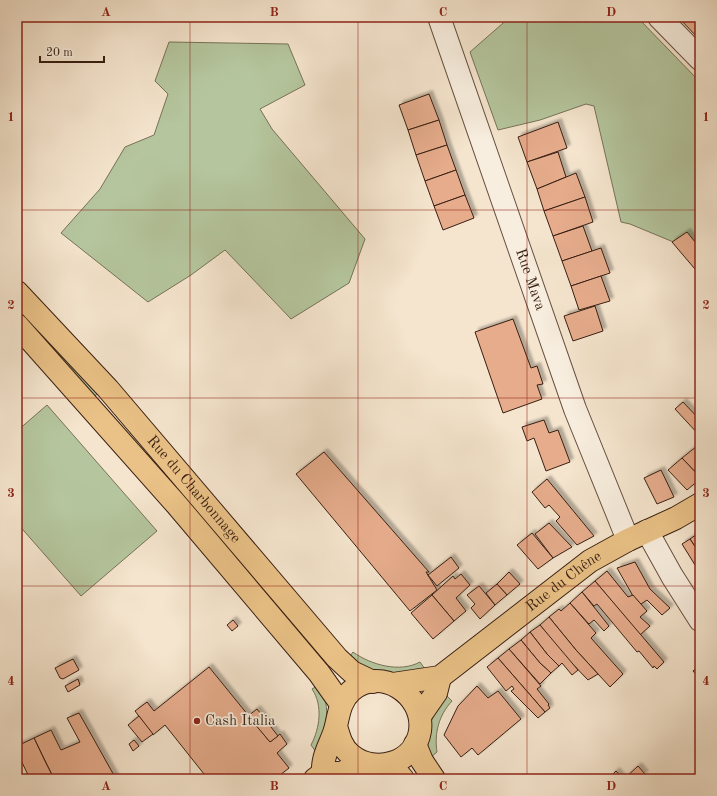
<svg xmlns="http://www.w3.org/2000/svg" width="717" height="796" font-family="'Old Standard TT',serif">
<style>
.green{fill:#b5c69e;stroke:#767258}
.building{fill:#e6ac8c;stroke:#381f12;filter:url(#shadow)}
.lines{fill:none;stroke-linecap:round;stroke-linejoin:round}
.minor-casing{stroke:#675041;stroke-width:24}
.major-casing{stroke:#381f12;stroke-width:24}
.minor{stroke:#f8eedf;stroke-width:22}
.major{stroke:#eac287;stroke-width:22}
.grid{fill:none;stroke:#8f2418;stroke-width:1;stroke-opacity:0.55}
.poi-dot{fill:#8f2418;stroke:#f8eedf;stroke-width:1.5}
.labels{text-anchor:middle;dominant-baseline:central;stroke-width:3.5;stroke-linejoin:round;paint-order:stroke}
.street-label{font-size:15px;fill:#381f12;stroke:#f8eedf}
.poi-label{font-size:15px;fill:#381f12;stroke:#f8eedf;text-anchor:start}
.neatline{fill:none;stroke:#8f2418;stroke-width:1.5}
.grid-label{font-size:13px;text-anchor:middle;font-weight:bold;fill:#8f2418}
</style>
<defs>
<filter id="shadow"><feDropShadow dx="3.5" dy="-3.5" stdDeviation="1" flood-color="#0004"/></filter>
</defs>
<rect width="100%" height="100%" fill="#f5e5ce"/>
<filter id="stains"><feTurbulence type="fractalNoise" baseFrequency=".005" numOctaves="4"/><feColorMatrix values="0 0 0 0 .2 0 0 0 0 .09 0 0 0 0 .02 0 0 0 .5 -.17"/></filter>
<radialGradient id="worn" r=".72"><stop offset=".6" stop-color="#630" stop-opacity="0"/><stop offset="1" stop-color="#630" stop-opacity=".3"/></radialGradient>
<g class="green">
<path d="M510,17H637L700,82V253L630,224L621,222L594,106L586,104L540,120L498,130L470,52Z"/>
<path d="M169,42L288,44L305,85L260,109L272,129L365,239L349,283L291,319L225,250L191,275L148,302L61,233L100,189L125,147L154,135L168,94L155,81Z"/>
<path d="M17,302L100,392L92,398L17,316Z"/>
<path d="M47,405L157,531L81,596L17,523V431Z"/>
<path d="M353,652C371,665 400,673 420,662L425,669L412,675L372,671L348,659Z"/>
<path d="M319,685C333,711 325,725 316,752L311,745C320,728 323,705 312,689Z"/>
<path d="M446,695L452,701C439,715 434,733 437,752L430,758C423,731 432,716 446,695Z"/>
</g>
<g class="building">
<path d="M678,17H700V40Z"/>
<path d="M429,94L439,120L408,130L399,105Z"/>
<path d="M439,120L447,145L416,155L408,130Z"/>
<path d="M558,122L567,148L527,162L518,137Z"/>
<path d="M447,145L456,170L425,181L416,155Z"/>
<path d="M558,152L566,177L537,189L527,162Z"/>
<path d="M456,170L465,195L434,206L425,181Z"/>
<path d="M576,173L585,197L544,211L537,189Z"/>
<path d="M465,195L474,218L443,230L434,206Z"/>
<path d="M585,197L593,222L553,236L544,211Z"/>
<path d="M583,226L592,251L562,261L553,236Z"/>
<path d="M687,232L700,248V275L672,242Z"/>
<path d="M601,248L610,273L571,286L562,261Z"/>
<path d="M601,276L610,301L579,310L571,286Z"/>
<path d="M595,306L603,331L573,341L564,316Z"/>
<path d="M513,319L531,368L537,366L543,384L537,385L542,399L503,413L475,332Z"/>
<path d="M683,402L700,420V436L675,409Z"/>
<path d="M544,420L549,433L558,430L570,462L546,471L534,438L527,441L522,427Z"/>
<path d="M697,446L700,449V477L682,458Z"/>
<path d="M324,452L429,572H426L437,590L410,611L296,474Z"/>
<path d="M682,458L700,477V479L687,490L668,470Z"/>
<path d="M661,470L674,497L657,504L644,478Z"/>
<path d="M547,479L594,536L577,545L556,521L560,517L549,505L545,508L532,492Z"/>
<path d="M549,523L572,547L553,558L535,534Z"/>
<path d="M532,533L553,558L538,569L517,545Z"/>
<path d="M697,534L700,538V554L690,539Z"/>
<path d="M690,539L700,554V562L695,565L682,544Z"/>
<path d="M451,557L459,568L437,586L428,575Z"/>
<path d="M635,562L650,589L670,608L662,615L647,600L641,604L633,596L617,568Z"/>
<path d="M607,571L628,597L633,595L647,611L640,617L650,626L640,635L595,581Z"/>
<path d="M509,572L520,584L507,595L497,584Z"/>
<path d="M461,574L470,585L456,598L466,611L454,621L432,595L453,576L455,579Z"/>
<path d="M595,581L664,662L657,669L654,666L653,668L639,651L637,652L597,604L594,606L582,592Z"/>
<path d="M497,584L507,595L495,605L486,593Z"/>
<path d="M479,586L495,605L480,619L471,608L475,604L467,595Z"/>
<path d="M582,592L609,626L604,631L594,620L589,624L570,603Z"/>
<path d="M432,595L454,621L433,639L411,613Z"/>
<path d="M570,603L596,633L591,638L623,674L610,687L576,650L549,617L559,609L561,611Z"/>
<path d="M549,617L576,650L598,674L588,680L563,654L540,625Z"/>
<path d="M233,620L238,626L232,631L227,625Z"/>
<path d="M540,625L578,670L572,675L562,663L559,666L547,654L530,632Z"/>
<path d="M530,632L547,654L559,666L551,673L540,663L521,640Z"/>
<path d="M521,640L540,663L551,673L540,684L509,649Z"/>
<path d="M509,649L541,686L537,689L549,704L548,705L550,708L545,712L498,658Z"/>
<path d="M498,658L545,712L538,718L511,691L514,689L512,686L506,691L487,667Z"/>
<path d="M73,659L79,670L63,679L60,678L55,668Z"/>
<path d="M700,665V679L693,671Z"/>
<path d="M209,667L270,742L280,734L287,744L277,753L289,768L275,779H208L165,725L153,735L135,711L147,702L154,711Z"/>
<path d="M78,679L80,685L68,692L65,686Z"/>
<path d="M477,686L488,698L498,691L521,719L478,755L472,748L461,757L444,735L458,706Z"/>
<path d="M257,709L278,736L270,742L248,716Z"/>
<path d="M79,713L92,736L116,779H54L34,738L51,730L61,750L80,742L67,718Z"/>
<path d="M139,716L153,734L142,742L128,725Z"/>
<path d="M34,738L44,759L54,779H30L17,752V746Z"/>
<path d="M134,740L139,746L133,751L129,744Z"/>
<path d="M638,766L645,774L638,779H624Z"/>
<path d="M616,771L623,779H614L611,776Z"/>
</g>
<g class="lines">
<defs>
<g id="minor">
<path id="s1" d="M439,17L575,409L628,540"/>
<path d="M659,17L700,59"/>
<path d="M647,531L672,576L700,620"/>
</g>
<g id="major">
<path id="s2" d="M17,292L108,389L337,658L352,672L373,682"/>
<path d="M17,325L176,504L319,673L341,704"/>
<path id="s3" d="M393,684L440,677L590,561L628,540L676,518L700,504"/>
<path d="M420,716L436,693L440,677"/>
<path d="M415,744L422,761L434,779"/>
<path d="M390,764L403,779"/>
<path d="M323,773C322,757 329,747 334,733C339,718 338,703 351,691C380,665 425,694 420,731C415,763 375,775 351,755C342,748 339,737 336,726"/>
<path d="M315,779L323,773H341L365,763"/>
</g>
</defs>
<use href="#minor" class="minor-casing"/>
<use href="#major" class="major-casing"/>
<use href="#minor" class="minor"/>
<use href="#major" class="major"/>
</g>
<path class="grid" d="M190,17V779M358,17V779M527,17V779M17,210H700M17,398H700M17,586H700"/>
<circle class="poi-dot" cx="197" cy="721" r="4"/>
<g class="labels">
<g class="street-label">
<text stroke="none"><textPath href="#s1" startOffset="278">Rue Mava</textPath></text>
<text stroke="none"><textPath href="#s2" startOffset="265">Rue du Charbonnage</textPath></text>
<text stroke="none"><textPath href="#s3" startOffset="204">Rue du Chêne</textPath></text>
</g>
<g class="poi-label">
<text x="205" y="721">Cash Italia</text>
</g>
</g>
<rect width="717" height="796" fill="none" stroke="#f5e5ce" stroke-width="44"/>
<path d="M40 56v6h64v-6" fill="none" stroke="#381f12" stroke-width="2"/>
<text x="46" y="56" font-size="12" fill="#381f12" stroke="#f8eedf" stroke-width="3" paint-order="stroke">20 m</text>
<rect x="22" y="22" width="673" height="752" class="neatline"/>
<g class="grid-label">
<text x="106" y="16">A</text>
<text x="274" y="16">B</text>
<text x="443" y="16">C</text>
<text x="611" y="16">D</text>
<text x="11" y="121">1</text>
<text x="706" y="121">1</text>
<text x="11" y="309">2</text>
<text x="706" y="309">2</text>
<text x="11" y="497">3</text>
<text x="706" y="497">3</text>
<text x="11" y="685">4</text>
<text x="706" y="685">4</text>
<text x="106" y="790">A</text>
<text x="274" y="790">B</text>
<text x="443" y="790">C</text>
<text x="611" y="790">D</text>
</g>
<rect width="100%" height="100%" filter="url(#stains)"/>
<rect width="100%" height="100%" fill="url(#worn)"/>
</svg>
